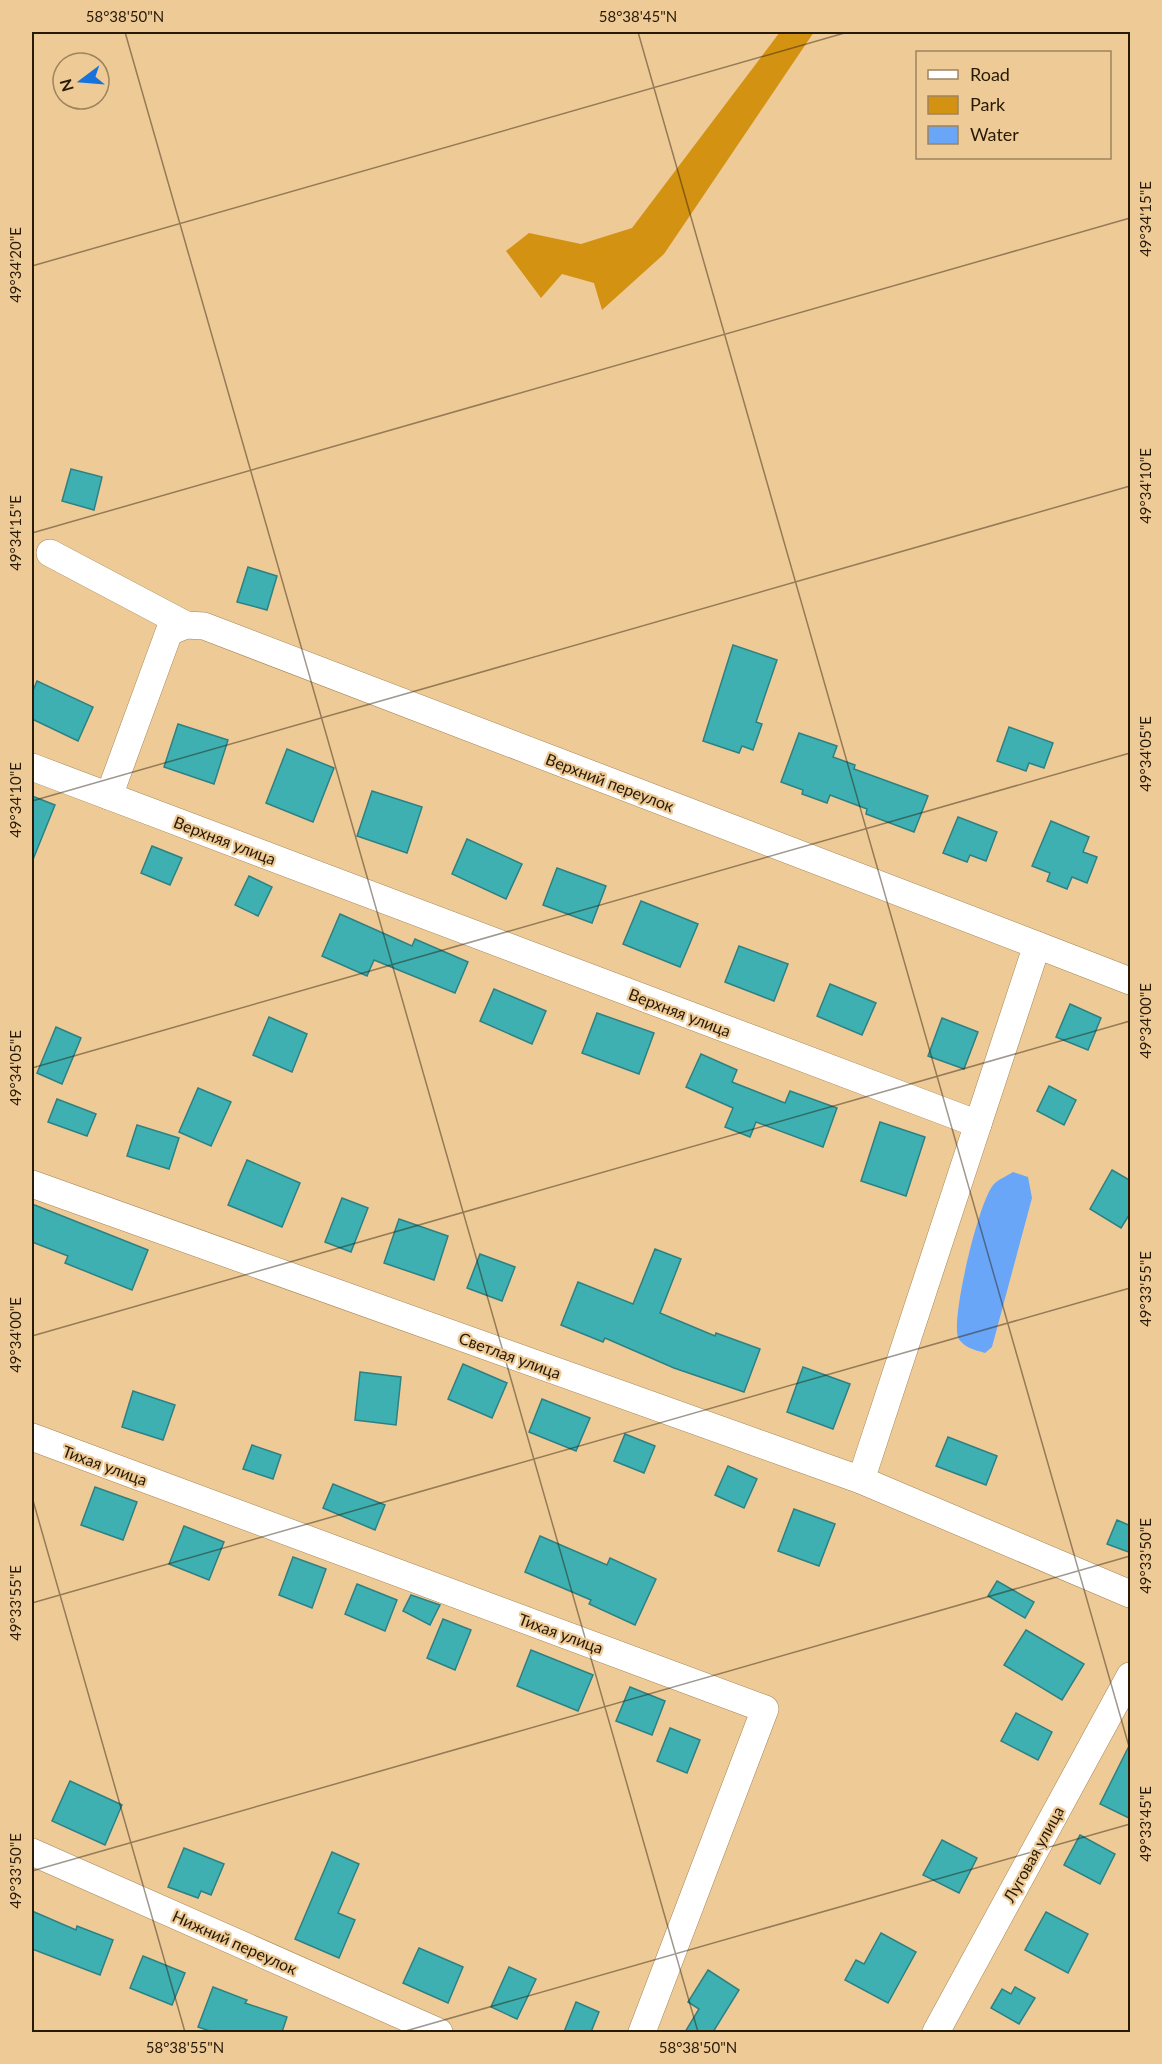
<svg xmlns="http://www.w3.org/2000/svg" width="1162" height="2064" font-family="Lato,sans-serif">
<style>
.green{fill:#d39212}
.water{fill:#6aa6f7}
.building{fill:#3eb0b1;stroke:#2e8182;stroke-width:1.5}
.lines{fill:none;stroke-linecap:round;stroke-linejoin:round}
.minor-casing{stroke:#a68453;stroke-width:28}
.minor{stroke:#fff;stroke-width:27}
.ticks{fill:none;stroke:#271a06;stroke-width:1.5;stroke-opacity:0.45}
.labels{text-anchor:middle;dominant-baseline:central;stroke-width:4.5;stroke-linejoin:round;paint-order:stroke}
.street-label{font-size:16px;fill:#271a06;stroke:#eeca97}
.neatline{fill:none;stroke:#271a06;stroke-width:2}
.ticks-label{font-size:15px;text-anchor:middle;fill:#271a06}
</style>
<rect width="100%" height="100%" fill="#eeca97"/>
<path class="green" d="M780,32H814L664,254L602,310L594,283L562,274L541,298L506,251L529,233L581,244L632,228Z"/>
<path class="water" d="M1013,1172L1028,1177L1032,1198L992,1347L985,1353C975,1350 962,1347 958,1337C951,1318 979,1199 994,1184C999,1179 1007,1176 1013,1172Z"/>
<g class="building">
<path d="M71,469L102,477L94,510L62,501Z"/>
<path d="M248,567L277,576L267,610L237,602Z"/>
<path d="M733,645L777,660L756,722L762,724L753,750L742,746L739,753L703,741Z"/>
<path d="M37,681L93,707L78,741L32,719V693Z"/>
<path d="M178,724L228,740L214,784L164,767Z"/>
<path d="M1009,727L1053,743L1044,768L1029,763L1026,771L997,761Z"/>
<path d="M799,733L837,746L833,757L855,765L854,769L928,796L914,832L866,814L867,809L830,795L827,803L802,794L803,790L781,782Z"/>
<path d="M287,749L334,768L313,822L266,803Z"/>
<path d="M372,791L422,807L407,853L357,836Z"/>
<path d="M32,796L55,805L32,862Z"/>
<path d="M958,817L997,832L986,861L970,855L967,862L943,853Z"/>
<path d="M1051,821L1089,837L1083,852L1097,857L1087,883L1072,877L1067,889L1047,881L1050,873L1032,866Z"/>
<path d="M467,839L522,864L506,899L452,874Z"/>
<path d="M152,846L182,858L170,885L141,873Z"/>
<path d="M557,868L606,886L592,923L543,905Z"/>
<path d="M249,876L272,887L258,916L235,905Z"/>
<path d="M641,901L698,924L680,967L623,944Z"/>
<path d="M340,914L412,946L415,939L468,962L455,993L374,960L367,976L322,956Z"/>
<path d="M739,946L788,964L774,1001L725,982Z"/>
<path d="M830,984L876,1003L862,1035L817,1016Z"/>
<path d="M494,989L546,1011L532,1044L480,1021Z"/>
<path d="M1070,1004L1101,1018L1088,1050L1056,1037Z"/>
<path d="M597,1013L654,1033L639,1074L582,1053Z"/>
<path d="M269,1017L307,1034L292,1072L253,1055Z"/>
<path d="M942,1018L978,1032L964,1069L928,1056Z"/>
<path d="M56,1027L81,1038L62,1084L37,1073Z"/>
<path d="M701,1054L737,1070L732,1082L785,1103L790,1091L837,1108L823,1147L756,1122L750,1137L725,1127L733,1108L686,1087Z"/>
<path d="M1049,1086L1076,1100L1064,1125L1037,1111Z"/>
<path d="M198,1088L231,1102L211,1146L179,1132Z"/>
<path d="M57,1099L96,1114L87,1136L48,1122Z"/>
<path d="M880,1122L925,1137L906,1196L861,1181Z"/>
<path d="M137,1125L179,1138L169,1169L127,1156Z"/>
<path d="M247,1160L300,1183L282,1227L228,1205Z"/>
<path d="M1112,1170L1131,1181V1212L1121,1228L1090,1209Z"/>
<path d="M342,1198L368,1208L351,1252L325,1242Z"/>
<path d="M32,1204L148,1250L132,1290L65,1263L68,1256L32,1242Z"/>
<path d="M399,1219L448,1236L434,1280L384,1263Z"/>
<path d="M655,1249L681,1259L660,1313L715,1336L716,1333L760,1349L744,1392L674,1368L605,1338L603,1342L561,1325L578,1282L633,1304Z"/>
<path d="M480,1254L515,1267L502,1301L467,1288Z"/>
<path d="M463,1364L507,1383L492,1418L448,1399Z"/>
<path d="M803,1367L850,1384L833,1429L787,1412Z"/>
<path d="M360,1372L401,1377L396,1425L355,1420Z"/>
<path d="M133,1391L175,1405L163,1440L122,1427Z"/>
<path d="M542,1399L590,1418L576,1451L529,1432Z"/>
<path d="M625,1434L655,1446L644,1473L614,1461Z"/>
<path d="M948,1437L997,1456L986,1485L936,1466Z"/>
<path d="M252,1445L281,1455L273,1479L243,1469Z"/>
<path d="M728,1466L757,1479L744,1508L715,1495Z"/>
<path d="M333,1484L385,1505L375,1530L323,1508Z"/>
<path d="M95,1487L137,1502L123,1540L81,1525Z"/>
<path d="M794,1509L835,1524L819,1566L778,1551Z"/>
<path d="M1117,1520L1131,1526V1553L1107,1544Z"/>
<path d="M184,1526L224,1542L209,1580L169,1564Z"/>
<path d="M540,1536L607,1565L610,1558L656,1579L635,1625L589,1604L591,1600L525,1572Z"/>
<path d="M293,1557L326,1569L312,1608L279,1595Z"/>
<path d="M997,1581L1034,1602L1025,1618L988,1596Z"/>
<path d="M357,1584L397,1600L385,1631L345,1614Z"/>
<path d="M411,1595L440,1605L430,1625L403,1611Z"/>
<path d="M443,1619L471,1630L455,1670L427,1658Z"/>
<path d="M1026,1630L1084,1664L1062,1700L1004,1665Z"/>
<path d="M531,1650L593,1675L578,1711L517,1686Z"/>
<path d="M630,1687L665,1701L652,1735L616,1721Z"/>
<path d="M1016,1713L1052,1732L1038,1760L1001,1741Z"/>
<path d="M670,1728L700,1740L687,1773L657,1761Z"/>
<path d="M1131,1742V1819L1100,1804Z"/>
<path d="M70,1781L122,1805L105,1845L52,1821Z"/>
<path d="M1080,1835L1115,1854L1100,1884L1064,1865Z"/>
<path d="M942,1840L977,1858L959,1893L923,1875Z"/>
<path d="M184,1848L224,1864L211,1895L201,1891L198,1898L168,1887Z"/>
<path d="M332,1852L359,1864L338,1913L355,1920L339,1958L295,1939Z"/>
<path d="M32,1911L76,1930L77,1926L113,1940L100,1975L32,1949Z"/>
<path d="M1046,1912L1088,1934L1068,1973L1025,1950Z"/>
<path d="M881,1933L916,1952L888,2003L845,1980L856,1960L864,1964Z"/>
<path d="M419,1948L463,1967L448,2003L403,1983Z"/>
<path d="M143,1956L185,1973L172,2005L130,1988Z"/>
<path d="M509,1967L536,1979L517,2019L491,2007Z"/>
<path d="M708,1970L739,1990L713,2032H685L699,2009L688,2002Z"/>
<path d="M213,1987L247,2000L245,2003L287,2017L282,2032H213L198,2027Z"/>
<path d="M1015,1987L1035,1998L1019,2024L991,2008L1002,1989L1011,1994Z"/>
<path d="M576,2002L599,2012L591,2032H564Z"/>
</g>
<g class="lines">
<defs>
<g id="minor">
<path d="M50,553L186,625"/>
<path d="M32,767L978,1124L861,1480"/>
<path d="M109,796L169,632L186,625L204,626L1037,945L978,1124"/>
<path d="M1037,945L1130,981"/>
<path d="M32,1184L861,1480L1130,1594"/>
<path d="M32,1437L765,1709L642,2032"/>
<path d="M32,1852L439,2032"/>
<path d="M936,2032L1130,1676"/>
</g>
</defs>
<use href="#minor" class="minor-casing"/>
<use href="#minor" class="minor"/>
</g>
<path class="ticks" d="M125,32L698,2032M638,32L1130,1750M32,266L848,32M32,533L1130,218M32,801L1130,486M32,1068L1130,753M32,1336L1130,1021M32,1497L185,2032M32,1603L1130,1288M32,1871L1130,1556M402,2032L1130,1824"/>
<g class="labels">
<g class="street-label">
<text transform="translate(610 782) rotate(21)">Верхний переулок</text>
<text transform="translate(225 840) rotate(21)">Верхняя улица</text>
<text transform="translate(680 1012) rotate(21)">Верхняя улица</text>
<text transform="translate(510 1355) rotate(20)">Светлая улица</text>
<text transform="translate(105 1465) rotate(20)">Тихая улица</text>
<text transform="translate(561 1633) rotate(20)">Тихая улица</text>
<text transform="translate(1033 1854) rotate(-61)">Луговая улица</text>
<text transform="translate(235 1942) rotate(24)">Нижний переулок</text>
</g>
</g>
<rect width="1162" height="2064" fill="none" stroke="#eeca97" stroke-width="66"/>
<rect x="916" y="51" width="195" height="108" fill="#eeca97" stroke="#9e845d" stroke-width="1.5"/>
<rect x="928" y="70" width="30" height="9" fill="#ffffff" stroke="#9e845d" stroke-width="1.5"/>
<text x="970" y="81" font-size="18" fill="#271a06">Road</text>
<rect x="928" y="96" width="30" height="18" fill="#d39212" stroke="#9e845d" stroke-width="1.5"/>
<text x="970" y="111" font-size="18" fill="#271a06">Park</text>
<rect x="928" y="126" width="30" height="18" fill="#6aa6f7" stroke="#9e845d" stroke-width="1.5"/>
<text x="970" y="141" font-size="18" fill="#271a06">Water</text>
<g transform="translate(81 81) rotate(254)"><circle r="28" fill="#eeca97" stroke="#9e845d" stroke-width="1.5"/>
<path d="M0-4.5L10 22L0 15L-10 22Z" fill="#1772db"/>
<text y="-9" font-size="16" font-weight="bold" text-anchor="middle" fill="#271a06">N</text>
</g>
<rect x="33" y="33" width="1096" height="1998" class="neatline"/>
<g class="ticks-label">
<text x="125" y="22">58°38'50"N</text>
<text x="638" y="22">58°38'45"N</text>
<text transform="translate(1146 219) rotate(-90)" y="5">49°34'15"E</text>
<text transform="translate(16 265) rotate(-90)" y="5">49°34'20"E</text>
<text transform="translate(1146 486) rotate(-90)" y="5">49°34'10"E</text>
<text transform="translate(16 533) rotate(-90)" y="5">49°34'15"E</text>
<text transform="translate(1146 754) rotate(-90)" y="5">49°34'05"E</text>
<text transform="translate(16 800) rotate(-90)" y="5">49°34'10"E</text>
<text transform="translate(1146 1021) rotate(-90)" y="5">49°34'00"E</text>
<text transform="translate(16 1068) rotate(-90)" y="5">49°34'05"E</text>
<text transform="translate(1146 1289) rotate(-90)" y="5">49°33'55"E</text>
<text transform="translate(16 1335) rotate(-90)" y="5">49°34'00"E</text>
<text transform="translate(1146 1556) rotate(-90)" y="5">49°33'50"E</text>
<text transform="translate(16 1603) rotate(-90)" y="5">49°33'55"E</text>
<text transform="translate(1146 1824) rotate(-90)" y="5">49°33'45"E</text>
<text transform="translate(16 1871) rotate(-90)" y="5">49°33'50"E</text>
<text x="185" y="2053">58°38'55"N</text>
<text x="698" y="2053">58°38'50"N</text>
</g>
</svg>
